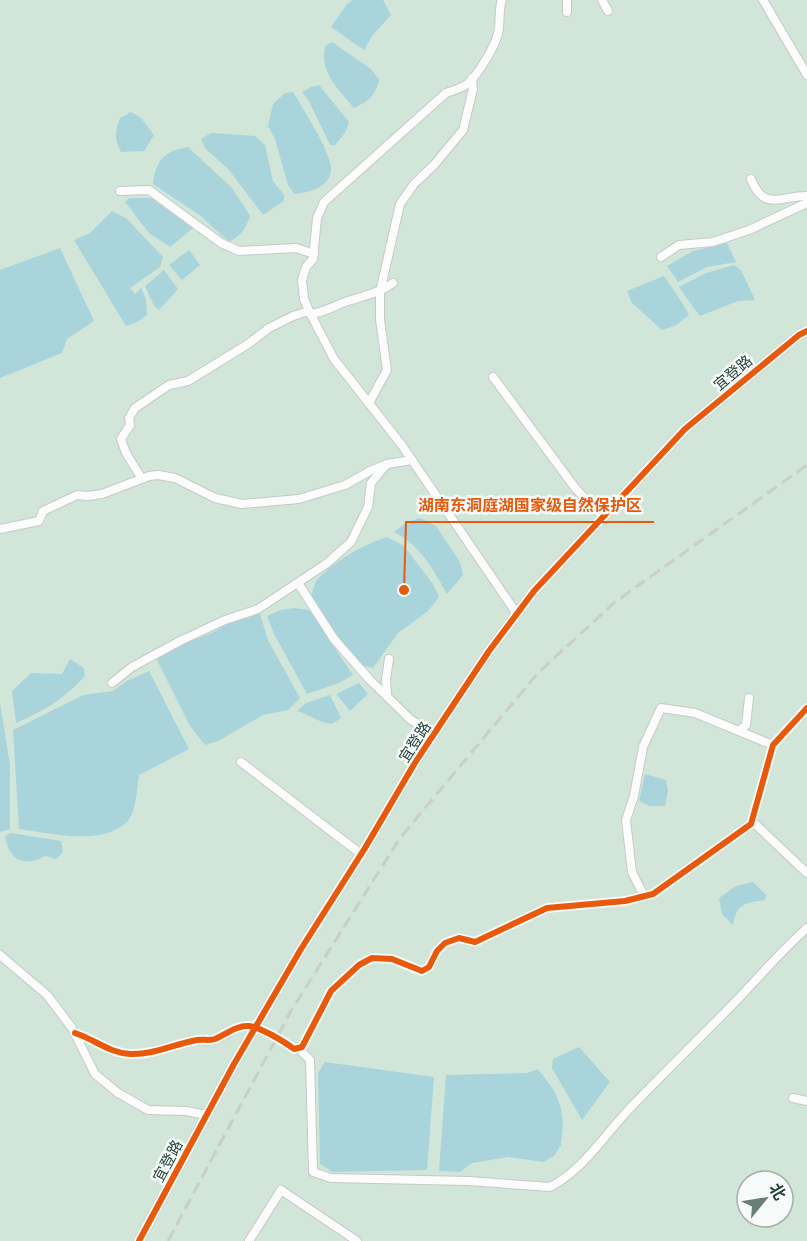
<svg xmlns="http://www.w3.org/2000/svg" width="807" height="1241" font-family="'Nunito Sans','Noto Sans SC',sans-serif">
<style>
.green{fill:#d1e6d8;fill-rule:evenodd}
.water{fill:#a9d4db}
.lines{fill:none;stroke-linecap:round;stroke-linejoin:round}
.minor-tunnel{stroke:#c1cbc8;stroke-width:8;stroke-dasharray:8 4;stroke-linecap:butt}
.minor-casing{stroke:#c5cac8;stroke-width:10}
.tertiary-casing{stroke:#c5cac8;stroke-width:11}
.minor{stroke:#fcfcfc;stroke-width:8}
.tertiary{stroke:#fcfcfc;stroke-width:9}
.rail{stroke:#c9cdcc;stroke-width:3;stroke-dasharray:12 6;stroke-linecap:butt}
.cycleway-casing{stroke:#f7fbf9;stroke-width:10}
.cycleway{stroke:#e8590c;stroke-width:6}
.labels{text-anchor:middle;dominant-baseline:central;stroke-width:5;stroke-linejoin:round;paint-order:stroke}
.street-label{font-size:15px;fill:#24423a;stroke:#f7fbf9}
.leader{fill:none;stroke:#e8590c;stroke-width:2}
.callout-dot{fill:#e8590c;stroke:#f7fbf9;stroke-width:2}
.callout-label{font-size:16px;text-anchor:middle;font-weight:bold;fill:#e8590c;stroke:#f7fbf9;stroke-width:5;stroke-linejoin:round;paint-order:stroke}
</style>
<rect width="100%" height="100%" fill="#e8edeb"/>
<path class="green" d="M0,0H807V1241H0ZM747,1181H783V1217H747Z"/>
<g class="water">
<path d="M353,0H383L391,15L372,36L364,50L331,27L347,4Z"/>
<path d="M332,42L371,69L379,79C376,95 369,101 354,108C339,89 319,73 325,46Z"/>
<path d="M319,85L349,122L345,133L335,145H330L310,103L302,92L311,87Z"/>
<path d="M293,92C303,109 329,149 331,167C332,187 309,193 294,194L288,185L275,139L268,126L273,104L285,93Z"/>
<path d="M131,112L141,118L154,135L144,151L121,152C114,140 115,130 120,118Z"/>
<path d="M211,133L255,136L265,145L273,181L284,195V201L263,215L229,170L205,148L201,139Z"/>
<path d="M188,147L232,188L250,216C246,229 241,235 229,242L201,216L153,184C156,160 164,151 188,147Z"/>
<path d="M129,198H151L193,228L170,247L149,233L125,202Z"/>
<path d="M112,211L126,218L163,257L160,267L130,288L135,294L141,288L146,299L147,315L137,322L126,326L74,240L90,233Z"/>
<path d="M727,243L736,262L707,267L678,282L667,266L693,251Z"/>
<path d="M60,248L94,321L67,339L62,353L0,378V270Z"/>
<path d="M189,250L200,265L182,280L169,265Z"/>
<path d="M734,265L741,270L755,300L738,301L700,316L679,287L706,273Z"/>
<path d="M164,270L178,289L159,310L154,306L145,286Z"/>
<path d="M664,276L681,301L689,315L675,326L662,330L632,303L627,291Z"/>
<path d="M420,518L436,526L460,562L463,575L447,594C434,570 419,544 394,532L406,523Z"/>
<path d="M387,537L404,546L433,584L439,597L428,611L398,633L373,668L360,665L319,612L311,597C313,591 314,583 318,579C334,561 365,544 387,537Z"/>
<path d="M294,608L309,610L353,675L339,683L307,694L274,634L267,616L280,610Z"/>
<path d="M260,614L268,640L300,698L288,710L263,715L218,741L205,745L190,726L156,658L173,648L212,633L241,616Z"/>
<path d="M70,659L84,668L85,676C65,698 43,712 16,723L12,691L31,673L62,674Z"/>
<path d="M149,671L189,749L139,775C137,788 136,811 128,821C103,847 50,833 19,829L13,730L83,695L113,691L127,681Z"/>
<path d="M359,683L368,694L350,711L336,694Z"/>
<path d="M330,695L341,718L332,724C319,723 309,714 297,711L306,703Z"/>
<path d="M0,703L10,765V829L0,832Z"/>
<path d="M645,774L666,780L668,791L665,806H650L639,801Z"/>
<path d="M11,833L61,841L63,852L56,859L45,856C23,868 9,860 5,836Z"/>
<path d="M753,882L766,895L765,900C744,903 737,903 733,925L722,914L719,898L736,886Z"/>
<path d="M579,1047L610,1082L582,1120L552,1068L553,1059Z"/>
<path d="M325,1062L434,1077L427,1170L333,1172L320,1164L318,1073Z"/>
<path d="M538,1069L555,1092L561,1108L563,1124L561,1145L554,1156L543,1162L509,1157L472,1163L460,1172L439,1171L446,1075L527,1073Z"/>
</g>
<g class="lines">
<path class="minor-tunnel" d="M260,1030L286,1043"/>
<defs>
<g id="minor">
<path d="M502,0C498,11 501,22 498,33C496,45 477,77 466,85C463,87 452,91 446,93L324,202L317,218L313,259L306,267L302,280L304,299L309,311L334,359L401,444L517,614"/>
<path d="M602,0L608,11"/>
<path d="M763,0L807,75"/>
<path d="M567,12V0"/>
<path d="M751,179C764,213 783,195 807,196"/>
<path d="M120,191L149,190L221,243L239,251L296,248L314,254"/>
<path d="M661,257L679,245L713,242L749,230L807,203"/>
<path d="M311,314C328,311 333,306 348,301C364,296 379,293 393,283"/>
<path d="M493,377L576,489L602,516"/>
<path d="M369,403L387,370L380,320V292L400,204L414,184L434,165L463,130L473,89L472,78"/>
<path d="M142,479L126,453L121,439L130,425L129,418L135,408L169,385L188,381L248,344L269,328L293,316L309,311"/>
<path d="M0,529L39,521L43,511L77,495L88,496L102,494L149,476L158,475L175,478L215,498L242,504L299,499L345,485L370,471L387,464L412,460"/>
<path d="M298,583L334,639L369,679L411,720L435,733"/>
<path d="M112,683L132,667L180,641L225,620L258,609L326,564L351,542L368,507L371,483L386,465"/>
<path d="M387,696L386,679L389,659"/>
<path d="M739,731L746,725L749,698"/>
<path d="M241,762L361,854"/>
<path d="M752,821L807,873"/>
<path d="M644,896L632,872L626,820L634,796L643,747L661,708L695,713L773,745"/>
<path d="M0,955L47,995L72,1028L95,1074L118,1093L148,1110L186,1111L206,1115"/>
<path d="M75,1033C95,1039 109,1054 130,1054C155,1055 175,1043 199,1040C203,1040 208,1041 213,1040C232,1035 235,1020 260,1030"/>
<path d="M286,1043L294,1049L302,1047L331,991L359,965L372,958L392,959L422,971L429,967L437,951L445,943L459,938L475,942L547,908L625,901L653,894L751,824L773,745L807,708"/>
<path d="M298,1048L310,1060L313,1172L331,1178L468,1181L550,1187C584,1170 607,1131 634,1104C668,1069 703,1035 737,1000C760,976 782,950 807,928"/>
<path d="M793,1098L807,1101"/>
<path d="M249,1241L281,1190L357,1241"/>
</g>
<path id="tertiary" d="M139,1241L234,1064L301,949L365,848L416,761L489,651L534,591L685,429L799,335L807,331"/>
</defs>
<use href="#minor" class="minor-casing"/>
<use href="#tertiary" class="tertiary-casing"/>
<use href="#minor" class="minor"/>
<use href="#tertiary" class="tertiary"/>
<path class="rail" d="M168,1241L291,1011L400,838L538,673L615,602L807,465"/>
<defs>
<g id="cycleway">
<path d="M75,1033C94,1039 109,1053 130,1054C154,1055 174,1044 197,1040C203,1039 210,1041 215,1039C226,1034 237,1025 249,1026C260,1027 285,1042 294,1049L302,1047L331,991L359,965L372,958L392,959L422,971L429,967L437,951L445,943L459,938L475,942L547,908L625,901L653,894L751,824L773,745L807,708"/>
<path d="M139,1241L234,1064L301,949L365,848L416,761L489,651L534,591L685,429L799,335L807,331"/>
</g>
</defs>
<use href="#cycleway" class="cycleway-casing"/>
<use href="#cycleway" class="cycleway"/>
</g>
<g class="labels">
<g class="street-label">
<text transform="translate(733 373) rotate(-40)">宜登路</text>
<text transform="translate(415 742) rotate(-57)">宜登路</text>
<text transform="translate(168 1161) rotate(-62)">宜登路</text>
</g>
</g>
<path class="leader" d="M404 590L406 522H654"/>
<circle class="callout-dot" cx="404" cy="590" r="6"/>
<g class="callout-label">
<text x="530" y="511">湖南东洞庭湖国家级自然保护区</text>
</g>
<g transform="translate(765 1199) rotate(60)"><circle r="28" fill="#f7fbf9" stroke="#a3b1ad" stroke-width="1.5"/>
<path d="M0-4.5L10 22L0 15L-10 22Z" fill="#697e78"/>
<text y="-9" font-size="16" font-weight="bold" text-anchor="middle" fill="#24423a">北</text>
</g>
</svg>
